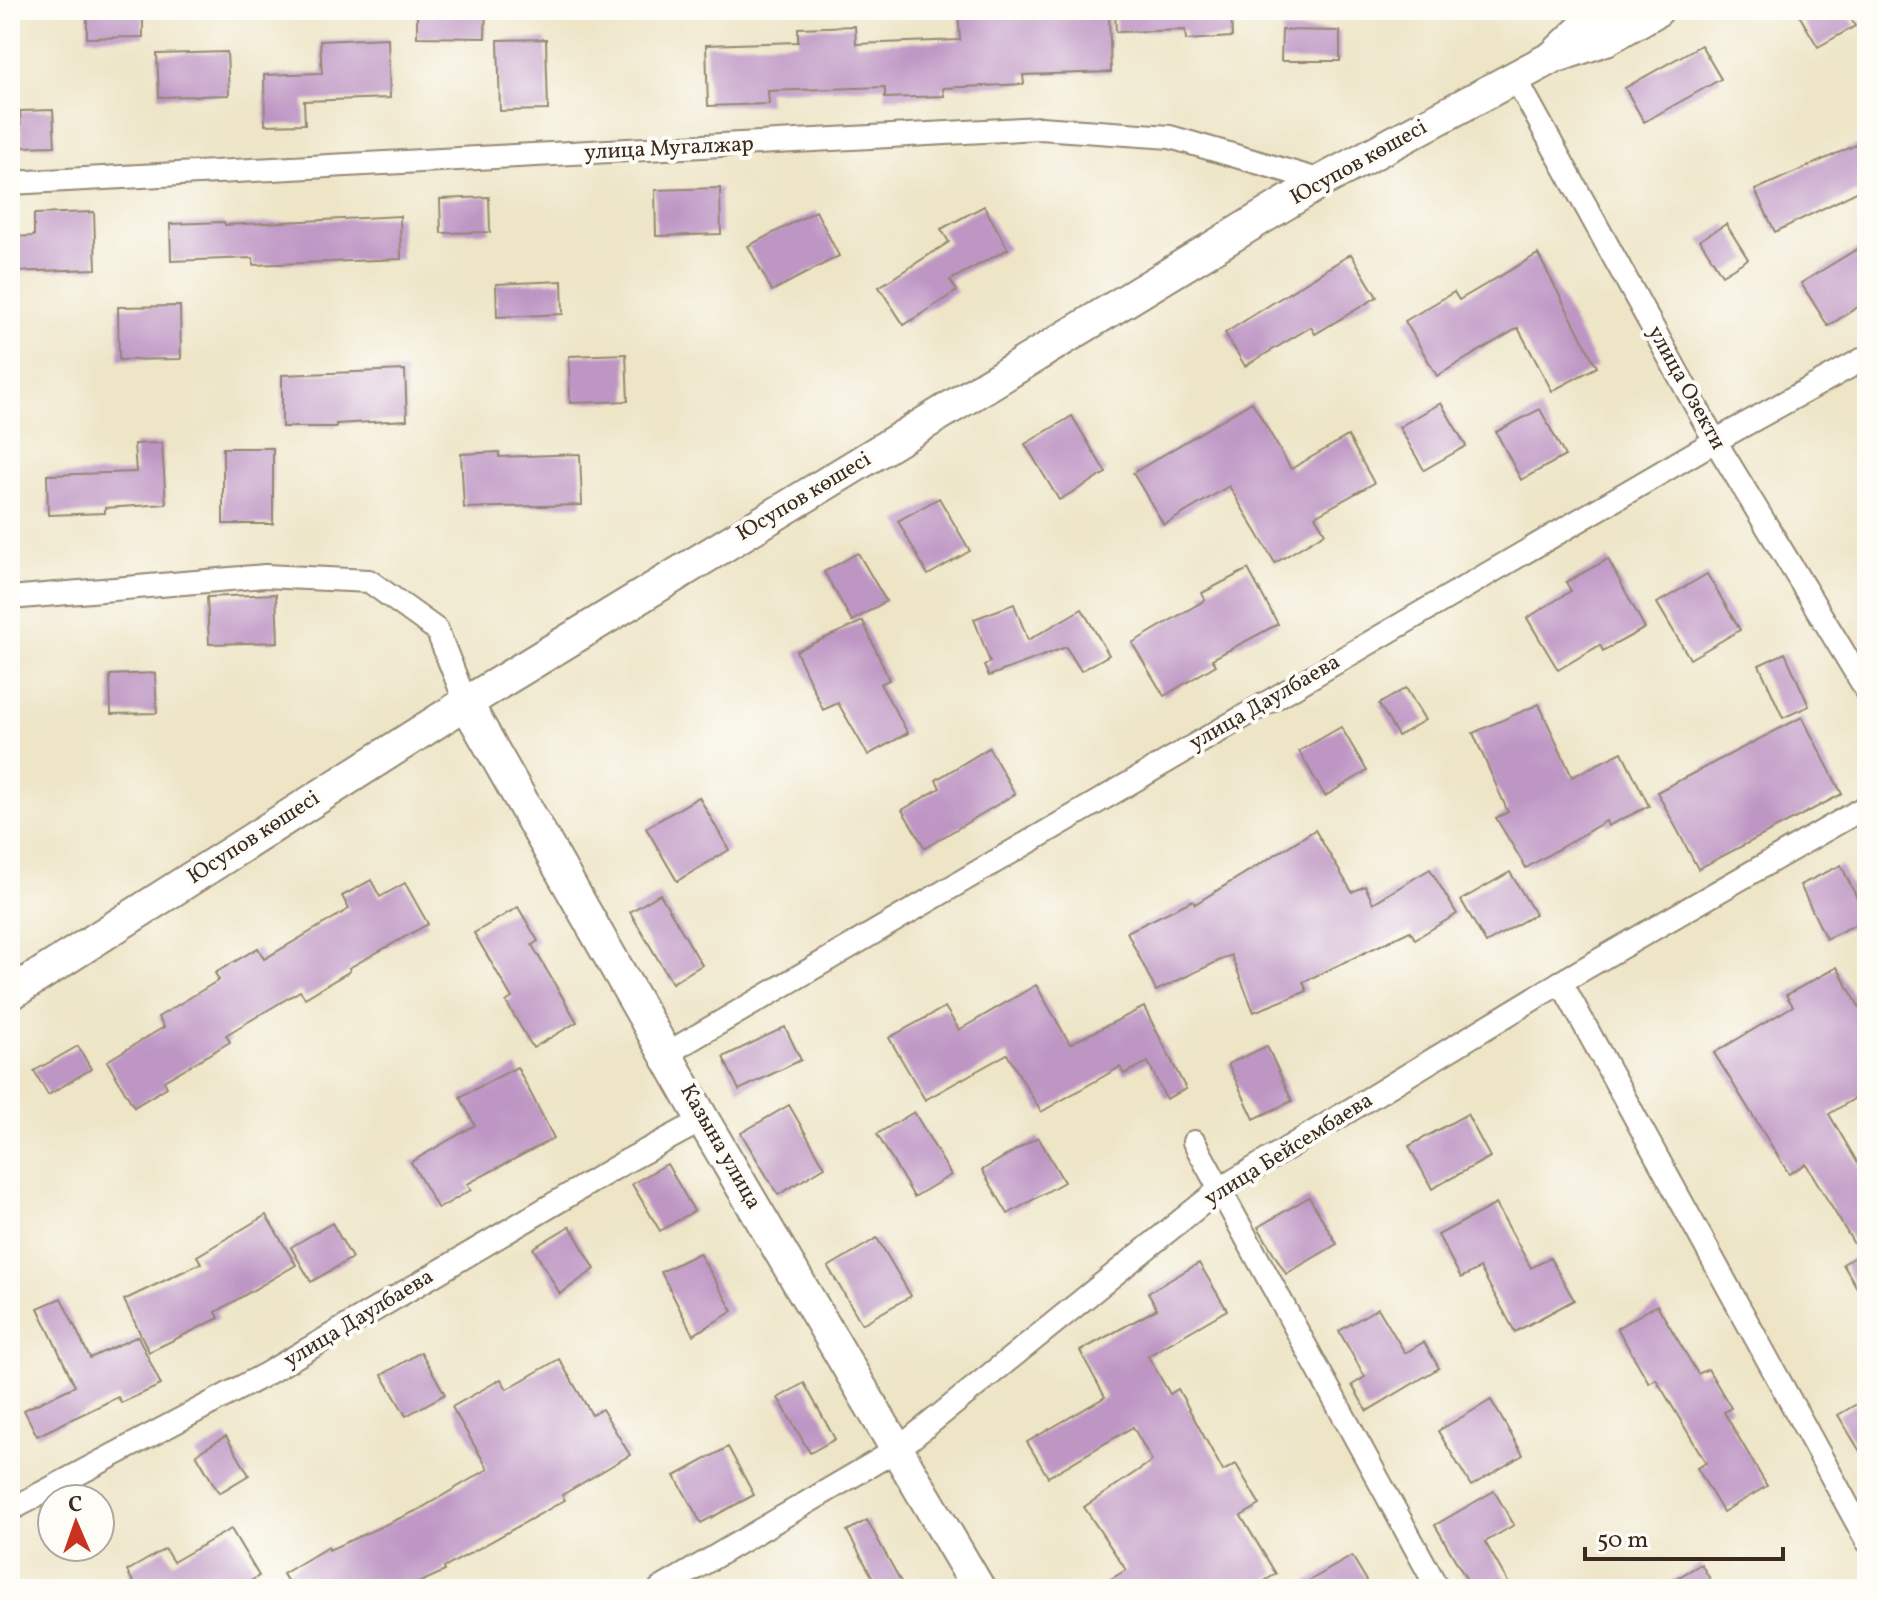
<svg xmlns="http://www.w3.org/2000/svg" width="1877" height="1599" font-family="Vollkorn,serif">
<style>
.building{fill:#be96c4}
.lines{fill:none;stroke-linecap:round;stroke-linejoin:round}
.street-casing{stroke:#948872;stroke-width:26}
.secondary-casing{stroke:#948872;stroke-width:36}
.street{stroke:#fff;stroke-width:22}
.secondary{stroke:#fff;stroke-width:32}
.labels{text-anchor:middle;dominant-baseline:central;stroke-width:8;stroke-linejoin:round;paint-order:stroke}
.street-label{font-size:22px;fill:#3b2a1e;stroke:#fdfcf7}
</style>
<rect width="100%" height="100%" fill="#fdfcf7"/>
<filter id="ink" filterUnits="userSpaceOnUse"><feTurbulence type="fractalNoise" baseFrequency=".0125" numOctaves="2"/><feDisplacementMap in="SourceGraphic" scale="16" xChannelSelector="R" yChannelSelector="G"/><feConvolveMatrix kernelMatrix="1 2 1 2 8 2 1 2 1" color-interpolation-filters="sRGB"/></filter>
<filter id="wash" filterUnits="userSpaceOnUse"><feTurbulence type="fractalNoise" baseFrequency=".006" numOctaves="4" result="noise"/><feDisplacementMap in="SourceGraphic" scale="32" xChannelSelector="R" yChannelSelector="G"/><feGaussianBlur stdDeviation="1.8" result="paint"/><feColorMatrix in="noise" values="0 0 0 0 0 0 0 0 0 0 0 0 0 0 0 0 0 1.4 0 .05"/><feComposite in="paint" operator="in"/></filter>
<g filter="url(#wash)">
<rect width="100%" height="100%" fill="#eee5c7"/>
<g id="blocks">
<g class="building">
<path d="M87,10H143V37L87,38Z"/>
<path d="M417,10H486L485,38L417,37Z"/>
<path d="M958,10H1020V19L1109,16L1111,72L1023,75L1024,84L943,88L944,96L885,98V87L768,91L769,104L708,106L706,45L798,42V28L855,26L856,44L960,40Z"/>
<path d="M1115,10H1231L1232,37L1186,40L1185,30L1116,32Z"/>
<path d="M1796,10H1846L1855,26L1818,47Z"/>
<path d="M1282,30L1340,31V61H1281Z"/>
<path d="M388,38L390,98L304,101L305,124L265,125L264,75L322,73L320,41Z"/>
<path d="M546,39L548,110L500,111L498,40Z"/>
<path d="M1701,45L1721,79L1644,122L1625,88Z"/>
<path d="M227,52L229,95L159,97L157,54Z"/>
<path d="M53,110L55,146L22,147L20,111Z"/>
<path d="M1867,140V187L1775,232L1755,190Z"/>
<path d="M720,188L721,234L656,236L655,190Z"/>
<path d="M489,197L490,232L441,233L440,199Z"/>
<path d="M984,206L1008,249L950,280L957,291L904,325L879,287L949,242L941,229Z"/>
<path d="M816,211L839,256L772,291L748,246Z"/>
<path d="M94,212L96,269L10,272V237L34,236V214Z"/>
<path d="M400,216L401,259L253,265V258L171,261L170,224L224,222L225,225Z"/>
<path d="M1726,224L1748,259L1722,275L1700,240Z"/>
<path d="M1867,243V301L1828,326L1801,283Z"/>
<path d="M1351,254L1377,297L1315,334L1311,327L1245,366L1225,333Z"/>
<path d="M1538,254L1597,367L1552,391L1518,328L1437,376L1405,321L1454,292L1459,300Z"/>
<path d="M562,281L563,314L497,317L496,284Z"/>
<path d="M180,306L181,359L119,360L118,307Z"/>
<path d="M626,354L628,401L570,403L569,356Z"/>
<path d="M405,370L407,420L336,424V427H282V375Z"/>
<path d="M1252,402L1291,469L1348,436L1374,483L1315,516L1325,533L1275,563L1229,486L1164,525L1133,473Z"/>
<path d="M1441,403L1466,446L1424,470L1399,427Z"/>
<path d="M1540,409L1565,456L1521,480L1496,432Z"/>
<path d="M1072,416L1106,473L1059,500L1025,444Z"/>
<path d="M162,443L166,504L105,508V513L48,515L47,475L136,472L134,444Z"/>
<rect x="223" y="448" width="50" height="76"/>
<path d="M499,452V457L580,454L582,505L464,508L461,454Z"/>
<path d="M939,498L970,551L928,575L898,521Z"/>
<path d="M858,553L886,601L852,621L824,572Z"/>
<path d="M1608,559L1645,628L1603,651L1600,645L1558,670L1527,618L1571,591L1566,582Z"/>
<path d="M1248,569L1278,624L1212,659L1216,665L1164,696L1132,643L1205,600L1202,593Z"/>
<path d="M1707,574L1740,630L1690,659L1657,603Z"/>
<path d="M276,594L278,642L209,644L207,597Z"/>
<path d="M1014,604L1028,640L1082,609L1109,655L1081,671L1066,647L989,676L984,666L990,662L974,619Z"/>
<path d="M863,621L889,680L880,684L908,733L868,755L838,703L823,710L796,651Z"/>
<path d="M1785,653L1809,706L1783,718L1759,665Z"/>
<path d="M155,673L157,713L111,714L110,675Z"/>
<path d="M1406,688L1425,720L1398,736L1379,704Z"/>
<path d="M1539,704L1572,777L1622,752L1649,806L1608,826L1606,821L1526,868L1496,818L1508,812L1473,733Z"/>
<path d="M1802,717L1842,794L1698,869L1657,792Z"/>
<path d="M1341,727L1367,771L1325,796L1299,751Z"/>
<path d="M989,748L1015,794L925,848L902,810L940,788L936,780Z"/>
<path d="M699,797L729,850L677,881L646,828Z"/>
<path d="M1315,830L1352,892L1365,886L1373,903L1430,869L1457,914L1415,939L1410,931L1303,982L1307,991L1254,1012L1231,955L1156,991L1127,932L1193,900L1195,904Z"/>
<path d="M1841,865L1867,919L1826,939L1800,885Z"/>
<path d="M1510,872L1535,914L1486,943L1461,900Z"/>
<path d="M371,880L380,897L405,883L428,924L349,968L350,971L305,998L300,991L226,1035L230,1042L164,1081L167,1087L134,1107L107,1061L164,1027L158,1017L219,980L215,973L258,948L264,959L349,909L342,896Z"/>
<path d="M660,894L702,965L672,983L630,912Z"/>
<path d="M518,907L538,941L532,945L577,1022L533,1048L506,1002L512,998L474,933Z"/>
<path d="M1837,967L1867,1021V1091L1829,1114L1867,1179V1305L1843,1264L1860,1254L1806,1164L1789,1174L1714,1053L1793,1006L1786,995Z"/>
<path d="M1036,985L1070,1044L1144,1007L1186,1089L1166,1099L1148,1062L1124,1074L1120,1067L1041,1112L1007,1054L925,1100L889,1038L945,1007L959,1030Z"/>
<path d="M785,1027L801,1060L739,1090L723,1057Z"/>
<path d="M78,1046L91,1069L48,1095L34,1071Z"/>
<path d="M1267,1046L1292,1101L1254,1119L1228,1064Z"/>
<path d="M517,1067L554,1138L467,1184L471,1190L438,1209L411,1162L475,1125L460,1097Z"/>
<path d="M789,1105L825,1167L778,1195L741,1133Z"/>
<path d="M914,1112L951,1175L914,1197L877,1134Z"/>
<path d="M1467,1114L1490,1157L1432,1189L1409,1146Z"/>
<path d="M1038,1137L1064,1182L1008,1214L982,1170Z"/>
<path d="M667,1164L694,1211L660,1231L632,1184Z"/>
<path d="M1309,1197L1337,1244L1286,1274L1258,1227Z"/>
<path d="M1496,1204L1531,1268L1550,1258L1574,1300L1515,1332L1480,1268L1461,1278L1438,1235Z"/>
<path d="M266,1215L296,1265L216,1312L219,1318L149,1352L124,1300L201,1263L197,1256Z"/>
<path d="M332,1223L352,1258L311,1282L291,1247Z"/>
<path d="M570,1226L595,1269L560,1294L533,1248Z"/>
<path d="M877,1238L911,1296L862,1324L828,1267Z"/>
<path d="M699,1253L733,1311L693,1335L661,1272Z"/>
<path d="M1199,1263L1227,1310L1148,1356L1170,1394L1178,1389L1223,1471L1236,1464L1260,1505L1241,1516L1276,1574L1251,1589H1094L1126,1570L1084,1507L1152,1461L1133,1427L1048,1477L1027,1442L1105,1397L1080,1351L1157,1309L1148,1293Z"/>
<path d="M61,1298L90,1358L138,1336L161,1385L121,1403L118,1397L37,1436L24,1410L75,1386L38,1308Z"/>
<path d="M1657,1305L1698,1374L1708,1369L1731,1408L1724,1412L1767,1486L1723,1512L1697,1468L1706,1463L1656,1379L1649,1383L1617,1328Z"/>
<path d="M1378,1308L1405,1353L1424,1342L1439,1368L1367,1411L1352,1385L1365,1377L1339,1331Z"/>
<path d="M421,1352L445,1394L406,1416L382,1375Z"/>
<path d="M559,1359L592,1415L602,1409L630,1455L562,1495L565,1500L444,1568L445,1571L405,1589H292L283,1574L328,1547L329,1550L418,1510L488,1469L452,1407L501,1379L507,1389Z"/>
<path d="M804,1383L835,1439L810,1453L778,1398Z"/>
<path d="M1867,1398V1463L1838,1415Z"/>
<path d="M1491,1400L1523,1455L1471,1486L1438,1431Z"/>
<path d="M226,1436L249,1475L219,1493L196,1454Z"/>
<path d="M728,1447L754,1495L701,1523L675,1476Z"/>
<path d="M1494,1491L1514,1525L1485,1542L1512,1589H1472L1435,1525Z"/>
<path d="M867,1520L905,1589H879L847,1531Z"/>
<path d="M231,1529L259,1576L237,1589H137L127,1571L165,1549L173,1562Z"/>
<path d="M1352,1556L1372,1589H1295Z"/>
<path d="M1701,1564L1716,1589H1659Z"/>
</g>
</g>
</g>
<g filter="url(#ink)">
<use href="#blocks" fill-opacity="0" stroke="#948872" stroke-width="2"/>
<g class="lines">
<defs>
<g id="street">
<path d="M1516,79L1715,441L1867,691"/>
<path d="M10,183L1040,128L1170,137L1322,181"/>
<path d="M10,598L265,576L369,581L437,630L466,703"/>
<path d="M1561,982L1867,1541"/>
<path d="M666,1054L1715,441L1867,357"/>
<path d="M1194,1142L1438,1589"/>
<path d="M10,1510L266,1374L623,1163L703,1120"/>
<path d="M660,1589L898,1449L1220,1189L1561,982L1867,806"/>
</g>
<g id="secondary">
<path d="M1560,55L1606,39L1657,10"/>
<path d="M466,703L703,1120L979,1589"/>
<path d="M10,994L466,703L1322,181L1553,57L1602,10"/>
</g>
</defs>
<use href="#street" class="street-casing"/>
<use href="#secondary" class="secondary-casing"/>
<use href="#street" class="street"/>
<use href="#secondary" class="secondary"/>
</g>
</g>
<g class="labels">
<g class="street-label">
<text transform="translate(669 149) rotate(-3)">улица Мугалжар</text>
<text transform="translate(1359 163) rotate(-29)">Юсупов көшесі</text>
<text transform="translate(1686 388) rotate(61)">улица Озекти</text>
<text transform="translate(804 497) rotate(-31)">Юсупов көшесі</text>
<text transform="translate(1265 703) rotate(-30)">улица Даулбаева</text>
<text transform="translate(254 838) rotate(-33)">Юсупов көшесі</text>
<text transform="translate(720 1147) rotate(60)">Казына улица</text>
<text transform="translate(1289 1150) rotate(-32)">улица Бейсембаева</text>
<text transform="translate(359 1319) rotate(-31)">улица Даулбаева</text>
</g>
</g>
<rect width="1877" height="1599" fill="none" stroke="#fdfcf7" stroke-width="40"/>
<g transform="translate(76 1523) rotate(358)"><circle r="38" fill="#fdfcf7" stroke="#afa8a0" stroke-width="2"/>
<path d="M0-6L14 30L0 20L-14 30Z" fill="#c8321e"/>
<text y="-12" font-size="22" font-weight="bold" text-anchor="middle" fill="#3b2a1e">С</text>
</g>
<path d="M1585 1547v12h198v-12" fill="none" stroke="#3b2a1e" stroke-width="4"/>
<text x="1597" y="1547" font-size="24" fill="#3b2a1e" stroke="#fdfcf7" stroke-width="6" paint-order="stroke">50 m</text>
</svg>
